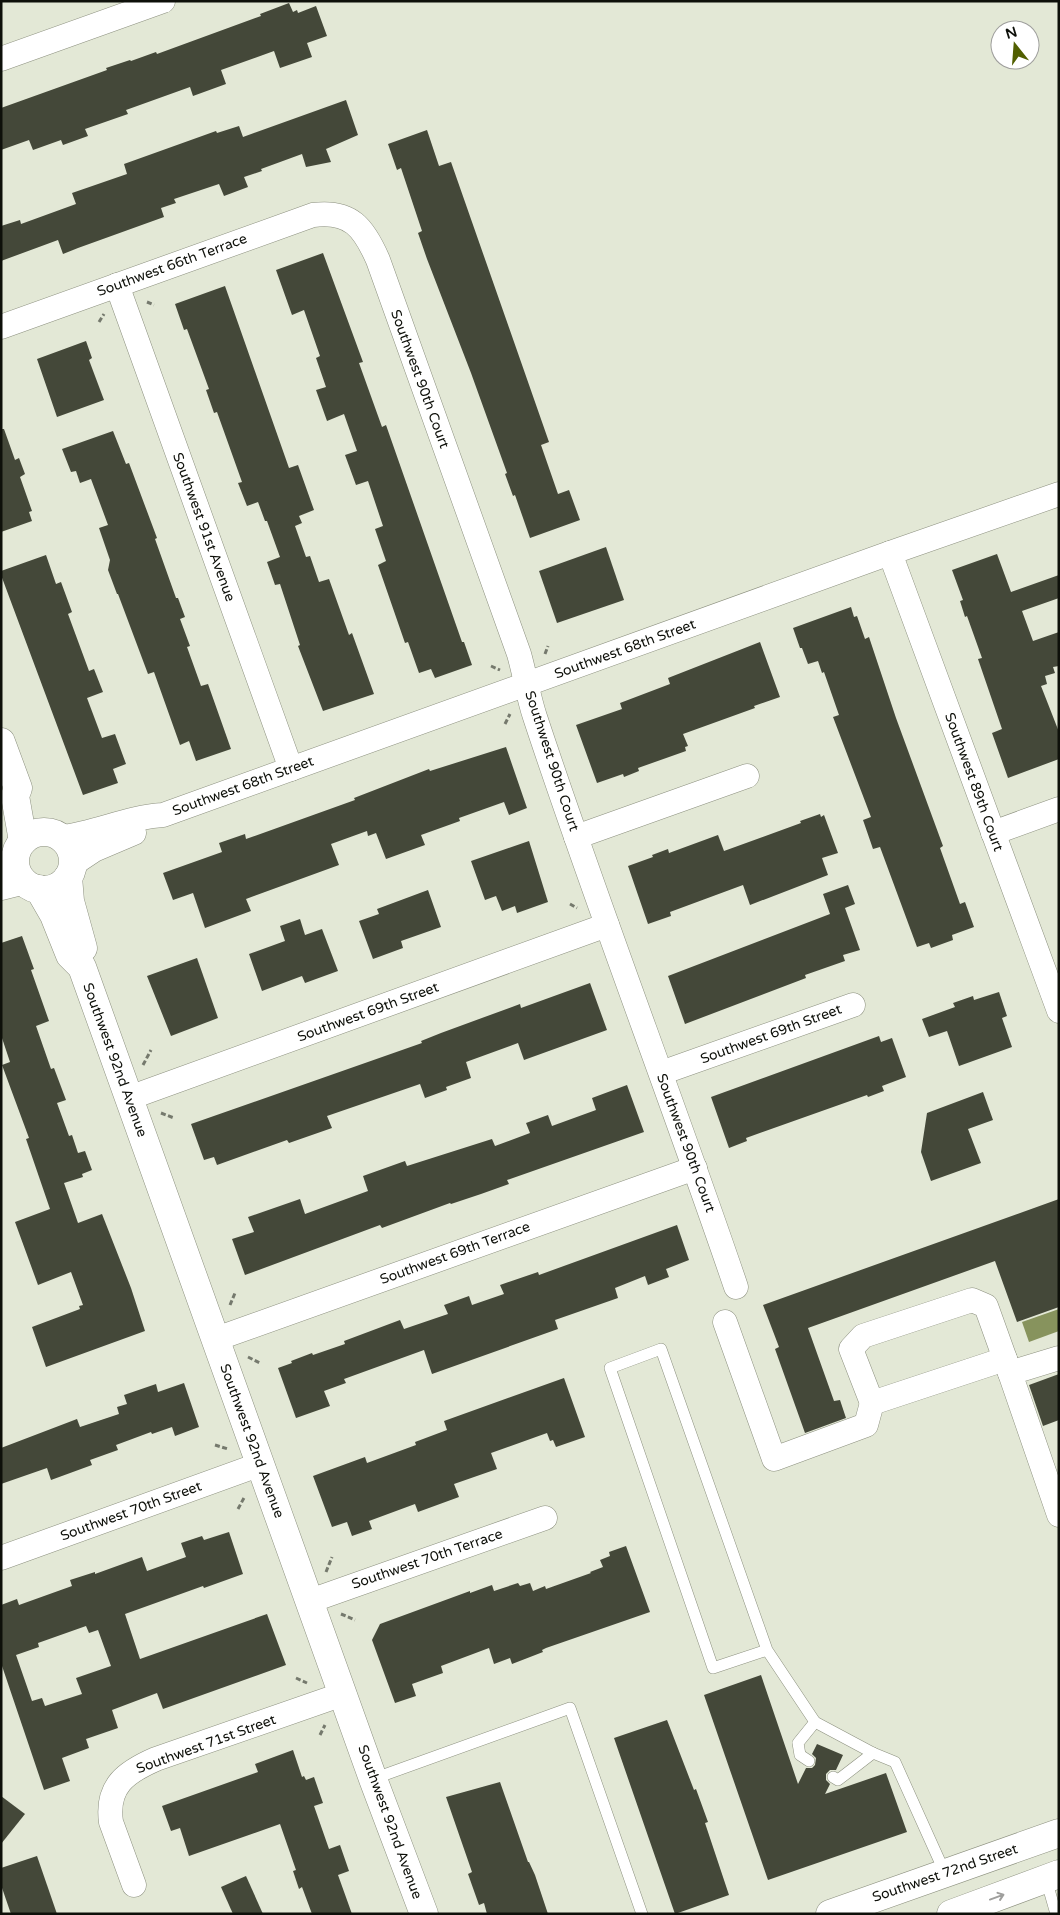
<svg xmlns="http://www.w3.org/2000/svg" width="1060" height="1915" font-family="'Varela Round',sans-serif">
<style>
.water{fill:#87935d}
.building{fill:#444839;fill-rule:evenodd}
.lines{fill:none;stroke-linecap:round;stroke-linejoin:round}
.lane-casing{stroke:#8c907f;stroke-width:12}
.street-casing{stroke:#8c907f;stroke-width:25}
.secondary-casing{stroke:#8c907f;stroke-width:29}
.path{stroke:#75796d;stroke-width:3;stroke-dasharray:5 2.5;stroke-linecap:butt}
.lane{stroke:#fff;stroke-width:11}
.street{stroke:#fff;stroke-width:24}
.secondary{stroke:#fff;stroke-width:28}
.oneway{stroke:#9f9f9d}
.labels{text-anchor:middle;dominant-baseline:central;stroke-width:5;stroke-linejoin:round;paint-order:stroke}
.street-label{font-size:14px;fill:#0e100a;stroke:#fff}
</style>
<rect width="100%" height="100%" fill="#e3e8d6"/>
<path class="water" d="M1059,1309V1331L1029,1342L1022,1322Z"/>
<g class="building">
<path d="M289,3L293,12L297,10L298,13L316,6L327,36L307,43L312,57L280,68L274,51L221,70L226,84L193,96L190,87L126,110L128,114L85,129L88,136L63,145L61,140L33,150L29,140L1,150V108L107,70L106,68L130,60L131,61L156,52L157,54L261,16L260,14Z"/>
<path d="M346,100L358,135L326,149L331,162L306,167L302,154L261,169L262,171L244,177L248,187L224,196L219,184L174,199L176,203L161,208L164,217L78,248L63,254L58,240L1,261V226L20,220L21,224L76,204L72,193L127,174L124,164L216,131L217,133L239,126L243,137Z"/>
<path d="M427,130L439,166L451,162L549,442L541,445L558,494L569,490L580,520L530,538L515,495L513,496L505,474L507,473L471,373L427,259L418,233L422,231L401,168L397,170L388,144Z"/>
<path d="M323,253L363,362L359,363L382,427L386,425L462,642H464L472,665L435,678L431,669L419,673L408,642L405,643L378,565L386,561L375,529L383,526L368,481L356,485L345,455L357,451L344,414L327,421L316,390L326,387L316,358L320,356L304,310L292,315L276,270Z"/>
<path d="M225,286L289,468L298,465L314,510L299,516L302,523L295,526L306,557L310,556L319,582L329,579L349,635L352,633L374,694L323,711L298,646L300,645L280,584L275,585L267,562L280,557L267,521H265L258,502L247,506L238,483L242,482L217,412L214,413L206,390L209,389L187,329L184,330L175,304Z"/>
<path d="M86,341L92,358L89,360L104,400L57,417L37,359Z"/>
<path d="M1,429H4L15,460L19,458L25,474L20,477L32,511L29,512L32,521L1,532Z"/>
<path d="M113,431L126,464L129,463L157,538L155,539L176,598H178L185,617L180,619L190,646L187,647L201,686L208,684L231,749L196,761L189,741L180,745L154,672L148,674L118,594H117L108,570L110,560L99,528L108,525L91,479L80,483L76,471L71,472L62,449Z"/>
<path d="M606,547L624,600L557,623L539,571Z"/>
<path d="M997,554L1011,592L1059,575V598L1022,611L1033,641L1059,632V666L1053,667L1055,673L1045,676L1047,684L1041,686L1059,732V759L1008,778L992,733L1002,729L978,659L982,658L967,616L965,617L960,601L963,600L952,570Z"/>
<path d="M46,555L56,584L61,582L72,612L68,614L89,671L94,669L103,692L87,698L102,738L115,734L126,764L113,769L118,783L83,795L1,575V571Z"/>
<path d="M851,607L854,617L857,616L865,639L869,637L896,718L943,846L940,848L960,904L965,902L974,927L952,935L953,940L931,948L929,943L917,947L880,847L873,849L863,820L871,817L833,717L839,715L824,672L822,673L818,661L808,664L802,648H800L793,628Z"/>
<path d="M760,642L780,697L754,706L755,708L683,734L688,746L685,747L686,751L638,768L639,771L624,777L623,774L597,783L576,725L622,709L620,703L670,684L668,678Z"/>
<path d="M506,747L527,808L509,815L504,802L459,818L460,821L421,835L425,845L386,859L376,833L368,836L367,831L331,844L339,865L246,899L251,911L205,928L193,893L173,900L163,873L222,852L219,843L245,834L246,839L355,800L354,798L429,769L430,771Z"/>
<path d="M820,814L821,817L824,815L838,853L822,858L828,875L750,905L743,885L670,912L671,916L648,924L628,866L653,857L652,855L668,849L669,853L718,835L724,851L801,823L800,821Z"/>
<path d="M529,841L548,902L517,913L515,906L502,911L496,896L485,900L471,861Z"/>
<path d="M848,885L855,904L845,908L860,950L843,955L845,961L805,975L806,978L685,1024L668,976L830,914L823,894Z"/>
<path d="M428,890L441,927L401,941L403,948L373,959L359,921L379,914L377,909Z"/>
<path d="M300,919L305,935L322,929L338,971L305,983L302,976L262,991L249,954L285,941L280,926Z"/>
<path d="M22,936L34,969L31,970L49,1021L36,1026L51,1069L54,1068L66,1100L57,1103L69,1136L72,1135L78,1153L85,1151L92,1170L82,1174L83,1177L64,1183L78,1223L102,1214L131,1288L145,1331L46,1367L32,1327L80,1309L79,1306L83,1305L71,1272L38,1285L15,1222L50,1209L26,1139L29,1138L2,1065L10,1062L1,1035V943Z"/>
<path d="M197,958L218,1018L171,1036L147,976Z"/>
<path d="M590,983L607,1030L524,1060L518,1043L466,1062L471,1078L446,1087L447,1090L425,1098L420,1084L327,1116L332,1128L289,1143L287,1140L217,1165L214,1157L204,1160L191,1124L422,1043L421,1041L441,1033L520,1004L521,1008Z"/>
<path d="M999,992L1007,1016L1002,1018L1012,1047L959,1066L947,1031L929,1037L922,1019L955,1007L953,1003L973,996L974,1000Z"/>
<path d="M879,1036L881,1042L892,1038L906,1077L882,1086L884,1091L868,1097L867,1095L746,1138L747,1141L729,1148L711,1097Z"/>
<path d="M627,1085L644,1132L507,1180L509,1184L481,1194L451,1204L450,1203L382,1228L380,1225L245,1275L232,1239L254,1232L248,1217L300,1199L305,1214L368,1191L363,1176L405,1161L407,1166L492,1139L495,1146L530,1133L526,1123L548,1115L552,1126L596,1110L592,1098Z"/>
<path d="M983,1092L993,1120L968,1129L981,1163L931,1181L921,1152L927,1113Z"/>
<path d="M1059,1199V1307L1017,1322L995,1261L808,1328L834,1401L840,1400L846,1418L805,1433L775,1349L779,1347L763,1305Z"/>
<path d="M677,1225L689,1260L666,1269L669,1277L648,1285L645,1276L615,1288L618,1298L555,1320L558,1329L432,1374L424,1350L344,1379L346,1383L324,1391L330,1406L296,1418L278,1368L292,1363L291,1361L312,1353L313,1355L345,1344L344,1341L400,1320L404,1329L448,1314L444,1305L469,1296L472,1305L504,1294L500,1285L538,1272L539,1275Z"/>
<path d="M1059,1374V1420L1043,1426L1029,1385Z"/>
<path d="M564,1378L585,1437L556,1447L553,1440L550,1441L547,1433L491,1453L497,1469L454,1484L459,1497L418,1512L415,1504L369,1521L372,1529L352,1536L347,1522L332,1527L313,1476L365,1457L367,1463L416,1445L415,1442L447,1430L444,1421Z"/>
<path d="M184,1383L199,1427L175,1436L172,1427L152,1434L151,1432L116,1445L118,1450L90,1460L92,1465L51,1480L47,1468L1,1484V1448L77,1419L80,1427L119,1414L117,1407L127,1404L124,1395L156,1384L158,1392Z"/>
<path d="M229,1532L243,1574L204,1588L203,1586L125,1614L140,1659L267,1614L286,1665L163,1709L157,1693L112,1710L118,1728L86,1739L89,1748L62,1758L70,1781L44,1790L1,1663V1605L17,1599L19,1605L72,1586L70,1580L95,1572V1574L142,1557L147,1571L186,1557L181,1543L202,1536L204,1540ZM86,1626L89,1633L98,1630L111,1666L76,1678L82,1694L45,1706L42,1698L32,1701L16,1655L39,1647L38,1643Z"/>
<path d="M626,1546L650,1612L546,1648L542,1650L543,1652L512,1664L510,1658L494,1664L489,1648L441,1666L443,1673L412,1684L416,1696L395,1703L372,1640L380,1624L470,1591V1593L492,1585L494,1591L518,1583L520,1586L530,1583L533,1591L545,1586L546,1589L591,1573L590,1572L603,1567L600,1560L610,1556L609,1552Z"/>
<path d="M761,1675L798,1784L806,1768H812L815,1765L816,1758L812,1754L817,1744L843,1755L836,1770H830L826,1774V1780L830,1784L825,1794L886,1773L907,1832L768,1880L704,1695Z"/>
<path d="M667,1720L694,1790L696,1789L708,1822L705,1823L729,1895L675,1914L614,1738Z"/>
<path d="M293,1750L302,1777L304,1776L306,1780L314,1777L323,1803L314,1806L329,1849L340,1845L349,1871L338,1875L352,1914H312L302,1887L299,1889L293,1871L296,1870L280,1824L189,1856L180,1828L171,1831L162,1806L258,1772L255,1764Z"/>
<path d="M500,1782L528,1862H529L535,1875L548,1914H487L484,1903L479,1905L468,1874L472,1872L446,1797Z"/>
<path d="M1,1796L25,1814L1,1844Z"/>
<path d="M37,1856L57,1914H11L1,1885V1868Z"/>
<path d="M246,1876L263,1914H233L221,1887Z"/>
</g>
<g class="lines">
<defs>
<g id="lane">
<path d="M767,1650L661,1349L610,1368L713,1668L767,1650L815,1722L873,1753L895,1762L945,1873"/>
<path d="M809,1761L800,1755L798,1743L815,1722"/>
<path d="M833,1777L838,1780L873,1753"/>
<path d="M373,1779L570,1708L642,1914"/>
<path d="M1046,1879L1056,1914"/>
</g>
<g id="street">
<path d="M1,59L163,1"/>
<path d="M117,285L291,769"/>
<path d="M1,327L313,215C351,210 364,228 378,260L519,654C525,675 528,696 535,717C598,908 671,1096 736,1287"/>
<path d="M890,553L1059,1011"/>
<path d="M993,833L1059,809"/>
<path d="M62,837C96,833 128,817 163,815L890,553L1059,494"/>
<path d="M576,837L747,776"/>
<path d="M73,864L94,850L134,833"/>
<path d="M1,868L15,860"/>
<path d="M1,888L25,882"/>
<path d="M661,1073L853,1005"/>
<path d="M129,1098L607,925"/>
<path d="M725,1322L774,1459L866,1425L872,1403L1005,1359L1010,1373"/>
<path d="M216,1339L695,1168"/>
<path d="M1059,1358L1010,1373L1059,1515"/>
<path d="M872,1403L851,1349L863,1336L972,1300L986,1306L1005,1359"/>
<path d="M1,1558L261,1464"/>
<path d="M310,1601L545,1518"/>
<path d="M134,1885L111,1822C106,1786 126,1772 156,1759L343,1694"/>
</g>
<g id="secondary">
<path d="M1,742L18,788L15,796L23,841"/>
<circle cx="44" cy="861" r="29"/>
<path d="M68,877L70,901L83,948"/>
<path d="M39,889L54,915L70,955L82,967L373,1779L424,1914"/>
<path d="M830,1914L1059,1833"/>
<path d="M951,1914L1059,1874"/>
</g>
</defs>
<use href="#lane" class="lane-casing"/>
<use href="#street" class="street-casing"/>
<use href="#secondary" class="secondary-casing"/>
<g class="path">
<path d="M147,302L154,305"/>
<path d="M99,322L104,314"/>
<path d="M545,654L548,646"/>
<path d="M491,666L500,670"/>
<path d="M505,724L510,714"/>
<path d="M570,904L577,908"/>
<path d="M143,1065L151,1050"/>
<path d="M161,1113L174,1118"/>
<path d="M230,1305L235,1293"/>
<path d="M248,1357L260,1363"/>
<path d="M215,1445L228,1449"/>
<path d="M238,1509L245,1496"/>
<path d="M326,1572L332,1557"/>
<path d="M341,1614L355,1620"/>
<path d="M296,1678L307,1683"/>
<path d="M320,1735L325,1725"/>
</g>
<use href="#lane" class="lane"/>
<use href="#street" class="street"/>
<use href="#secondary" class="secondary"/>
</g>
<defs><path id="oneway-shaft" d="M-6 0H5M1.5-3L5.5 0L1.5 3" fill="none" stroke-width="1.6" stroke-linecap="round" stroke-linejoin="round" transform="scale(1.25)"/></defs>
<use class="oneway" href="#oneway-shaft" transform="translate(997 1897) rotate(-20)"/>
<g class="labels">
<g class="street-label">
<text transform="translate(172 265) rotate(-20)">Southwest 66th Terrace</text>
<text transform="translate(420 379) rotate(70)">Southwest 90th Court</text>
<text transform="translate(204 527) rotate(70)">Southwest 91st Avenue</text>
<text transform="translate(625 649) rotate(-20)">Southwest 68th Street</text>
<text transform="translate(552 761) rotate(72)">Southwest 90th Court</text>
<text transform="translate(974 782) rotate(70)">Southwest 89th Court</text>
<text transform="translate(243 786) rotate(-20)">Southwest 68th Street</text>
<text transform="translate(368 1012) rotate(-20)">Southwest 69th Street</text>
<text transform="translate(771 1034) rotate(-20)">Southwest 69th Street</text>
<text transform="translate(115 1060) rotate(70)">Southwest 92nd Avenue</text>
<text transform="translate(686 1143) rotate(70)">Southwest 90th Court</text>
<text transform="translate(455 1253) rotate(-20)">Southwest 69th Terrace</text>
<text transform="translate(252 1441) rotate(70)">Southwest 92nd Avenue</text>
<text transform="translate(131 1511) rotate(-20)">Southwest 70th Street</text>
<text transform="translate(427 1559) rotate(-19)">Southwest 70th Terrace</text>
<text transform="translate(206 1744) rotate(-20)">Southwest 71st Street</text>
<text transform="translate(390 1822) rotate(70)">Southwest 92nd Avenue</text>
<text transform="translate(945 1873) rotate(-19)">Southwest 72nd Street</text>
</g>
</g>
<rect width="1060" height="1915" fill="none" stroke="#0e100a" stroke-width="5"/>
<g transform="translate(1015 45) rotate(343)"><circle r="24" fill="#ffffff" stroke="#9f9f9d"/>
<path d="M0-4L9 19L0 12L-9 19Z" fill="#515f00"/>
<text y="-8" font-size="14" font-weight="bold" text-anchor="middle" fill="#0e100a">N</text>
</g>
</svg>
